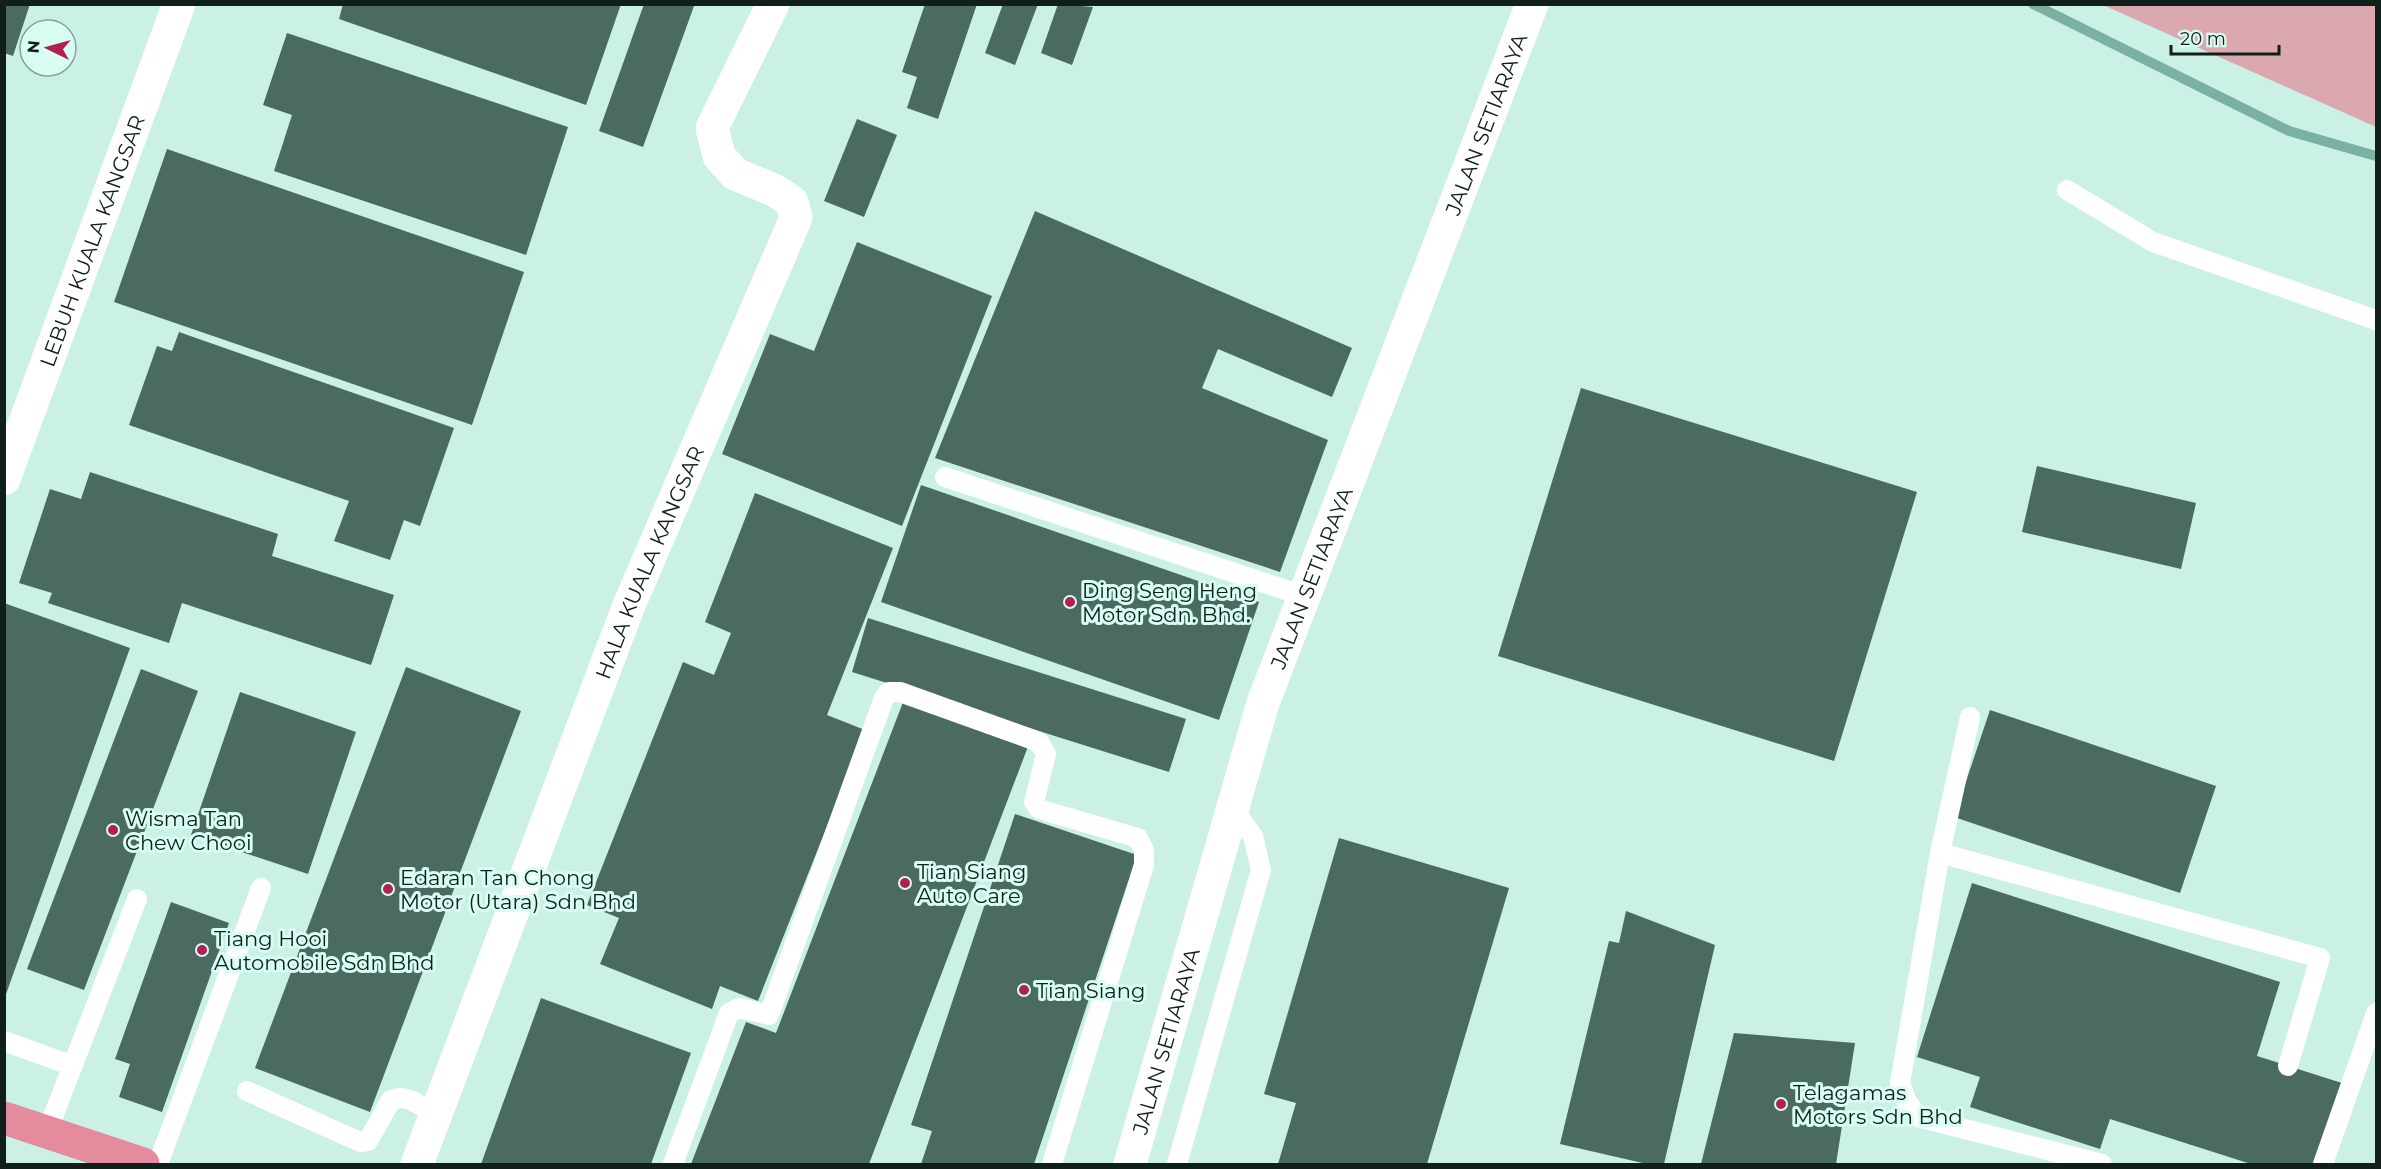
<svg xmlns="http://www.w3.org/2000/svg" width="2381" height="1169" font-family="Montserrat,sans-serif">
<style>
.forest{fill:#dca8b0}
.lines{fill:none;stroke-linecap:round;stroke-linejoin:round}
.stream{stroke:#7ab1a3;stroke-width:10}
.building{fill:#4a6a62}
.service{stroke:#fff;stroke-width:20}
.minor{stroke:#fff;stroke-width:33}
.trunk{stroke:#e48b9e;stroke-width:33}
.poi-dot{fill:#b12150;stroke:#d8fdf2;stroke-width:2}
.labels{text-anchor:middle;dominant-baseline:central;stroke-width:6;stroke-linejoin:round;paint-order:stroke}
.street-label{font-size:21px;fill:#111f1b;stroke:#d8fdf2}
.poi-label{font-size:21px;fill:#111f1b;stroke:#d8fdf2;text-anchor:start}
</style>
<rect width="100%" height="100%" fill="#cbf0e5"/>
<path class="forest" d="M2103,5H2376V127Z"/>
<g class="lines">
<path class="stream" d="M2033,4L2289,131L2376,156"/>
</g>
<g class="building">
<path d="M4,4H30L13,56L4,53Z"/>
<path d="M343,4H621L586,105L339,19Z"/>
<path d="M644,4L694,6L643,147L599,131Z"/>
<path d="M925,4H977L938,119L907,108L917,77L902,72Z"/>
<path d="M1003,4H1038L1015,65L985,53Z"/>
<path d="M1058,4L1093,7L1072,65L1041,53Z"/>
<path d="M287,33L568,127L526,255L274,171L292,115L263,105Z"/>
<path d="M857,119L897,135L864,217L824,201Z"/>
<path d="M167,149L524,272L472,425L114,302Z"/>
<path d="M1035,211L1352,348L1332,397L1218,349L1202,388L1328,440L1280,572L935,458Z"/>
<path d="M857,242L992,296L902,526L722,454L770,334L814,351Z"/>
<path d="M179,332L454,428L420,526L404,520L390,560L334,541L349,501L129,425L157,346L172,351Z"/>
<path d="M1581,388L1917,492L1834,761L1498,656Z"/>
<path d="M2037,466L2196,503L2181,569L2022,532Z"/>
<path d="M90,472L278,534L272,556L394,595L371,665L182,603L169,643L48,603L52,593L19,583L50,489L81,499Z"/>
<path d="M921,485L1259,602L1219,720L881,602Z"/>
<path d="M755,493L893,548L827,715L865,730L758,1001L720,986L712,1009L600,964L619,918L587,905L683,662L714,675L731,633L705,622Z"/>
<path d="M4,603L130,648L5,997H4Z"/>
<path d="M868,618L1186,719L1169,772L852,672Z"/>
<path d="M406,667L521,711L370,1112L255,1068Z"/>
<path d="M141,669L198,691L84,990L27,969Z"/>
<path d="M240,692L356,732L308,874L191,835Z"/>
<path d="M905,697L1029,744L869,1164H691L746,1022L776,1033Z"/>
<path d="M1990,710L2216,786L2180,893L1954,817Z"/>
<path d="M1015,814L1137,855L1034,1164H921L932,1131L911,1125Z"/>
<path d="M1339,838L1509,888L1427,1164H1278L1296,1103L1264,1094Z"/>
<path d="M1972,883L2280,982L2257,1056L2345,1084L2319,1164H2251L2110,1119L2100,1149L1970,1107L1980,1077L1917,1057Z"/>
<path d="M171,902L229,923L162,1112L119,1097L130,1064L115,1059Z"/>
<path d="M1626,911L1715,945L1664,1164H1647L1560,1144L1609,941L1619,943Z"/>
<path d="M541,998L691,1053L651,1164H481Z"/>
<path d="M1734,1033L1855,1043L1836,1164H1701Z"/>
</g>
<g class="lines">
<g class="service">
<path d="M2067,190L2153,242L2376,320"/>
<path d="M945,477L1304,596"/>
<path d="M1940,853L1970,717"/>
<path d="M4,1041L73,1066"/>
<path d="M247,1091L360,1142L368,1141L391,1100C407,1093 422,1107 436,1116"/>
<path d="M47,1132L137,899"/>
<path d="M158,1164L261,888"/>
<path d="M673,1164L729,1013L739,1008L769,1015L884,698L889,692H900L1039,742L1046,754L1034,802L1039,809L1138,838L1144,850V865L1052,1164"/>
<path d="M1177,1164L1261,870L1253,836L1233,808"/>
<path d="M2102,1164L1918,1117L1906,1100L1900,1083L1940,853L2320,958L2288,1066"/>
<path d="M2323,1164L2376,1013"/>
</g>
<g class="minor">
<path id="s1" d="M4,479L179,4"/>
<path id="s2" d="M417,1164L629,605L796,218L792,202L774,190L735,174L719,156L712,128L773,4"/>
<path id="s3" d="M1130,1164L1263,703L1532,4"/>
</g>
<path class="trunk" d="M4,1118L143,1164"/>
</g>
<g class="poi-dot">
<circle cx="1070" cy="602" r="6"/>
<circle cx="113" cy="830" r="6"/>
<circle cx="905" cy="883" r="6"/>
<circle cx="388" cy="889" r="6"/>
<circle cx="202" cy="950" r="6"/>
<circle cx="1024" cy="990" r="6"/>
<circle cx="1781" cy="1104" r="6"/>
</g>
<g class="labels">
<g class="street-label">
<text stroke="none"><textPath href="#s3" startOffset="1100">JALAN SETIARAYA</textPath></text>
<text stroke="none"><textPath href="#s1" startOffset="254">LEBUH KUALA KANGSAR</textPath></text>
<text stroke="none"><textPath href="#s2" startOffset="645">HALA KUALA KANGSAR</textPath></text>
<text stroke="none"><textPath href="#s3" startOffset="614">JALAN SETIARAYA</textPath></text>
<text stroke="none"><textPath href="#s3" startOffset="128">JALAN SETIARAYA</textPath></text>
</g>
<g class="poi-label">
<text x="1082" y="590">Ding Seng Heng<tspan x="1082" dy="24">Motor Sdn. Bhd.</tspan></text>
<text x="125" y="818">Wisma Tan<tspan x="125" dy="24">Chew Chooi</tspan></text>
<text x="917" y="871">Tian Siang<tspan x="917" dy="24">Auto Care</tspan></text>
<text x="400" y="877">Edaran Tan Chong<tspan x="400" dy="24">Motor (Utara) Sdn Bhd</tspan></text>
<text x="214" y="938">Tiang Hooi<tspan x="214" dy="24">Automobile Sdn Bhd</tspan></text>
<text x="1036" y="990">Tian Siang</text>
<text x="1793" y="1092">Telagamas<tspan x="1793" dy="24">Motors Sdn Bhd</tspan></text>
</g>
</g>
<rect width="2381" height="1169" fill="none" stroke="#111f1b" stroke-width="12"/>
<g transform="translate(48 48) rotate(275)"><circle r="28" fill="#d8fdf2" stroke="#88a49c" stroke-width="1.5"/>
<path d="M0-4.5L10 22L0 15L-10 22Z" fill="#b12150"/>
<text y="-9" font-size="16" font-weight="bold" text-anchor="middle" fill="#111f1b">N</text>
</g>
<path d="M2171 45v9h108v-9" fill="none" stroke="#111f1b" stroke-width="3"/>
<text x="2180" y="45" font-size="18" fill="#111f1b" stroke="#d8fdf2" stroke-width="4.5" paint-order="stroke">20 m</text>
</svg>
